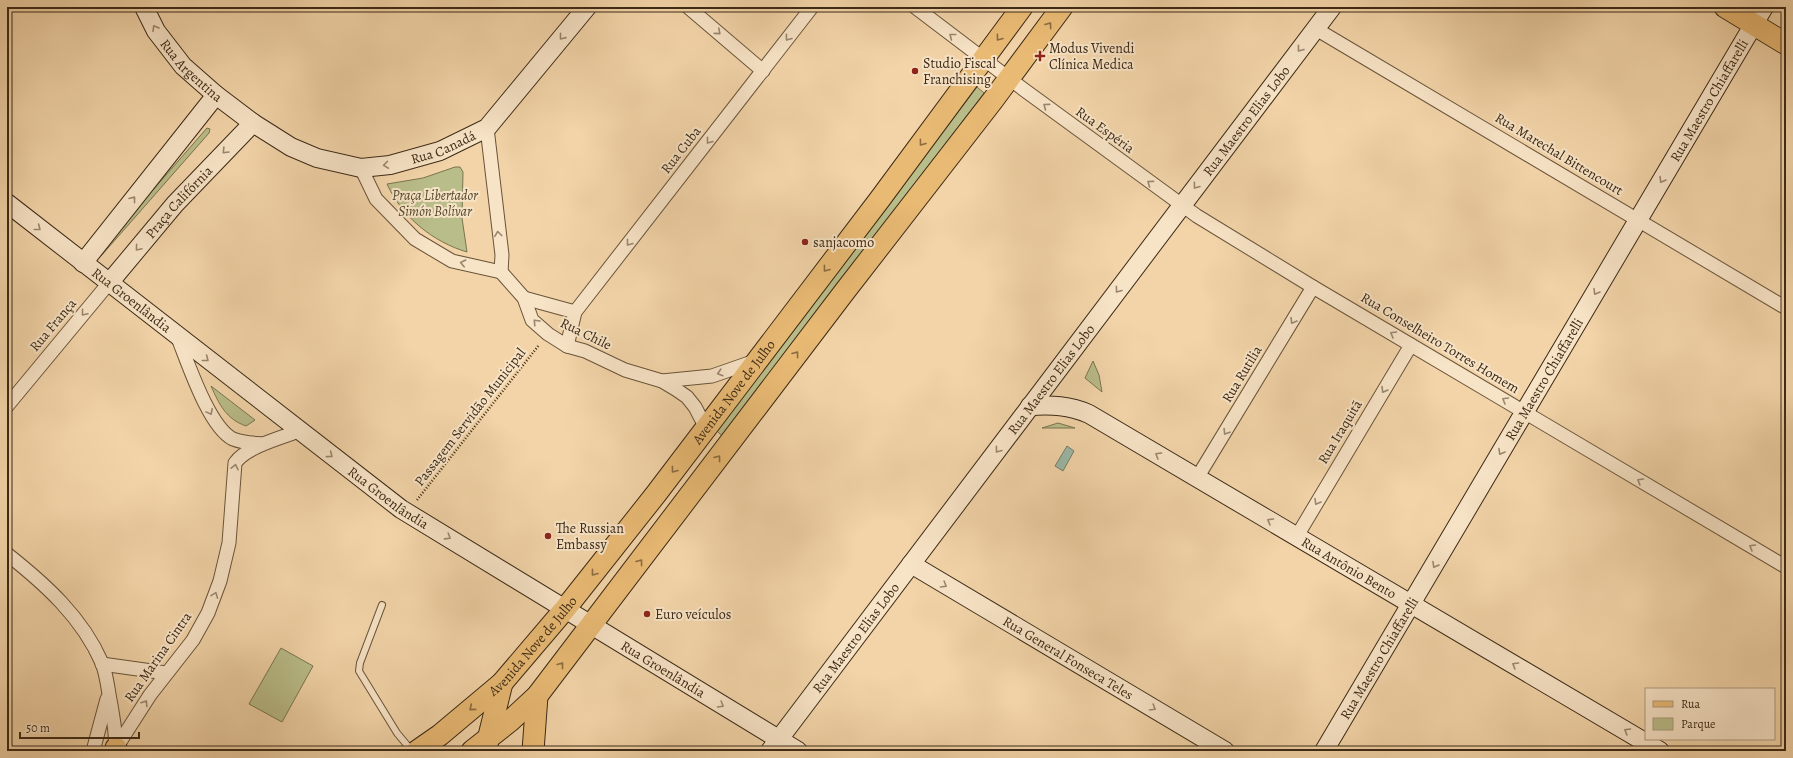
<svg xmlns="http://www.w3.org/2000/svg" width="1793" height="758" font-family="Alegreya,serif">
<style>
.green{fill:#b9bd89;stroke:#7a7450}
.water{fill:#9bb8a7;stroke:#757f6d}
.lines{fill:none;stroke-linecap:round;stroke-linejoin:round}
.lane-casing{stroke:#6a543a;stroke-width:8}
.street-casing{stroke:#6a543a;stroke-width:15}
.secondary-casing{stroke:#3c2a16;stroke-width:20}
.primary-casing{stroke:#3c2a16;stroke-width:23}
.path{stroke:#3c2a16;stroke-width:2.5;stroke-dasharray:1 2;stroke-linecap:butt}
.lane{stroke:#f7e3c6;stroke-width:6}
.street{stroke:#f7e3c6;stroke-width:13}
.secondary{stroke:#f7e3c6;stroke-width:18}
.primary{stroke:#e9ba74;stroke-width:21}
.oneway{stroke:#8a6b40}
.oneway2{stroke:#9a866e}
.poi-dot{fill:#8f2418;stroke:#f7e3c6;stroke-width:1.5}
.labels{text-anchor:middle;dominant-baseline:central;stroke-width:4;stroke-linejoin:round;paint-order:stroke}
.poi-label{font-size:14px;fill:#3c2a16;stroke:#f7e3c6;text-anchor:start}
.street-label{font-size:14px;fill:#3c2a16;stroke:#f7e3c6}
.park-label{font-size:14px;font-style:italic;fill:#55472d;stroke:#f7e3c6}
</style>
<rect width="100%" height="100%" fill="#f2d4a8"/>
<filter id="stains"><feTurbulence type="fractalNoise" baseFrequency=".005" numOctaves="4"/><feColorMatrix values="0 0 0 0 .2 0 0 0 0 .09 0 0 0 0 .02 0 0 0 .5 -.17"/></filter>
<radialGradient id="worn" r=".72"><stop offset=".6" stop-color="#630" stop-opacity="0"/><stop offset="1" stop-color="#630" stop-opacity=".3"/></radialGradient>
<g class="green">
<path d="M977,87L984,93L722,436L717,431Z"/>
<path d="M207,128L210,129L209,133L101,256H98L97,254Z"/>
<path d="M455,167H460L463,172L462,218L467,252C433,242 402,217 387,184L423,178Z"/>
<path d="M1093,361L1099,375L1102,392L1085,378Z"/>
<path d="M211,386L255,420L246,426C226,419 219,404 211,386Z"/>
<path d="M1058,423L1075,428H1042Z"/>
<path d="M281,648L313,666L282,722L249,704Z"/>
</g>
<path class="water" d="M1067,446L1074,451L1063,471L1055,466Z"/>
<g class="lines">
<defs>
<path id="lane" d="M382,605L360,663L359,671L397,733L412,751"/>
<g id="street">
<path d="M688,7L763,71"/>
<path d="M915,7L1023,89L1197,216L1313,287L1786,567"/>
<path d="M1316,29L1786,308"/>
<path d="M487,128L502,255L501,272"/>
<path d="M361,168L376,199L415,239L452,261L501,272"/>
<path d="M501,272L524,298L532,320L548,334L567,346L585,351L625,370L662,381L677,390L687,397L695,407L706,428"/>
<path d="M524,298L575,312"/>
<path d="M178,338C188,363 209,427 233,439C243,443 253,443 263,444"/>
<path d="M567,346L575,312L812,7"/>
<path d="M662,381L712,376L755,361"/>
<path d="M7,406L109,283"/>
<path d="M1197,478L1313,287"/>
<path d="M1297,536L1411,345"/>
<path d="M7,554C45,584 82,617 102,663C107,675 108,691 111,705C113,719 117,735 115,750"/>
<path d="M102,664L166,673"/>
<path d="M116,748L150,695L193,640L208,613L220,581L229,543L235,463C246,447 280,438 299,431"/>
<path d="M93,751L107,699"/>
</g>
<g id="secondary">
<path id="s1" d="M144,7L156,31L183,66L216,95L253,123L291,147L317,158L361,168L390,165L440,151L487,128L587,7"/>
<path id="s2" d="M7,203L401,509L798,751"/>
<path d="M83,263L216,95"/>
<path id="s3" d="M109,283L175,204L253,123"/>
<path id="s4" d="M1030,406C1052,405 1069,405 1089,414L1660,751"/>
<path id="s5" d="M911,564L1225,751"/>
<path id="s6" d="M770,751L1332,7"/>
<path id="s7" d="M1324,751L1764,7"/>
</g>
<g id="primary">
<path d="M1725,7L1786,44"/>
<path d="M487,744L502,683"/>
<path d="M116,748L117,751"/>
<path id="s8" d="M417,751L440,735L502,683L565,609L656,494L880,199L1022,7"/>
<path d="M472,751L510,721L537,696L845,291L993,100L1062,7"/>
<path d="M533,751L537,696"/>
</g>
</defs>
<use href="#lane" class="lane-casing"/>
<use href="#street" class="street-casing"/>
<use href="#secondary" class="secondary-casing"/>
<use href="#primary" class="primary-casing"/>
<path class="path" d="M417,500L539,345"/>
<use href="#lane" class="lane"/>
<use href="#street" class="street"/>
<use href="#secondary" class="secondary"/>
<use href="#primary" class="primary"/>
</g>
<defs><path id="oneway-chevron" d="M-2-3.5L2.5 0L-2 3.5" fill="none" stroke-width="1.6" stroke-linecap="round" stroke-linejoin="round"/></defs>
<g class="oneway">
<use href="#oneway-chevron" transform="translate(1049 25) rotate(-54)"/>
<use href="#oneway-chevron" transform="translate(999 38) rotate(127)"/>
<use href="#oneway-chevron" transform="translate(922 143) rotate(127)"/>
<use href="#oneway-chevron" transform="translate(826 269) rotate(127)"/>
<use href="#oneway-chevron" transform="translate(796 354) rotate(-53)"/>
<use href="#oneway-chevron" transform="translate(718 458) rotate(-53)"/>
<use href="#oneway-chevron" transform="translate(674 470) rotate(127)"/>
<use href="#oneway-chevron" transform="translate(640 562) rotate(-53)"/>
<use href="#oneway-chevron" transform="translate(594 573) rotate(128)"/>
<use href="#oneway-chevron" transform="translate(561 665) rotate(-52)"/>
<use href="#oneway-chevron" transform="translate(472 708) rotate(140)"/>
</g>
<g class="oneway2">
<use href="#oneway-chevron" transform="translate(155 28) rotate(-120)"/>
<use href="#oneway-chevron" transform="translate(718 32) rotate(41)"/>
<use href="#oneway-chevron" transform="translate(952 36) rotate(-142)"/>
<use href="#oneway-chevron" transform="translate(562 37) rotate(129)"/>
<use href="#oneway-chevron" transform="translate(788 38) rotate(127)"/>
<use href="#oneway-chevron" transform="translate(1300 49) rotate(128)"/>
<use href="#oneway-chevron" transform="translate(1046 106) rotate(-143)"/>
<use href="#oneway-chevron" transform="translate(709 141) rotate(128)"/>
<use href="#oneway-chevron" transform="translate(225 151) rotate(134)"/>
<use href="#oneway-chevron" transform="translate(386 165) rotate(172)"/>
<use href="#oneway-chevron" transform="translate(1662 180) rotate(121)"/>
<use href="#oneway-chevron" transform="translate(1150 183) rotate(-144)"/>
<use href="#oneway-chevron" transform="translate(1196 186) rotate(127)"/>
<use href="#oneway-chevron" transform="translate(133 199) rotate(-52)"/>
<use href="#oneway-chevron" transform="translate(38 228) rotate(38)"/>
<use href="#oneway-chevron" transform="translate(498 234) rotate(-97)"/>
<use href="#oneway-chevron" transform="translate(629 243) rotate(128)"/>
<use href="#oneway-chevron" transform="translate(138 248) rotate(130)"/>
<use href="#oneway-chevron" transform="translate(463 263) rotate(-167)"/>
<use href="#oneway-chevron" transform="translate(1118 290) rotate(127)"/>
<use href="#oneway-chevron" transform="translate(1596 292) rotate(121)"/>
<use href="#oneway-chevron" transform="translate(84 313) rotate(130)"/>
<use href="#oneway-chevron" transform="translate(1293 321) rotate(121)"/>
<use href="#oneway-chevron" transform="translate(536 322) rotate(-133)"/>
<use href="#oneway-chevron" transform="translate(1393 334) rotate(-150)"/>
<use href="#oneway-chevron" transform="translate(206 359) rotate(38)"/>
<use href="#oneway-chevron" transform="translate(720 373) rotate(163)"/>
<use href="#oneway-chevron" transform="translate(1384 390) rotate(121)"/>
<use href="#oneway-chevron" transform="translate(1505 400) rotate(-150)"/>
<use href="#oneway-chevron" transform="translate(210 412) rotate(62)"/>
<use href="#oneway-chevron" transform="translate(1226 432) rotate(122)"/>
<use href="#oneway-chevron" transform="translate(998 450) rotate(127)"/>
<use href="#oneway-chevron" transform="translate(1501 452) rotate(120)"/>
<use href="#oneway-chevron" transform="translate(330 455) rotate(37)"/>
<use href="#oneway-chevron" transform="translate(1158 455) rotate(-149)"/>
<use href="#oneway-chevron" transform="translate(235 467) rotate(-78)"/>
<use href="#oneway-chevron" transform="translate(1640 481) rotate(-149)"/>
<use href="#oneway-chevron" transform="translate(1317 502) rotate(121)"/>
<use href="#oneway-chevron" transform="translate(1270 521) rotate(-150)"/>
<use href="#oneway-chevron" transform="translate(448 537) rotate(32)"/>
<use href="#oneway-chevron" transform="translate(1752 547) rotate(-150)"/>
<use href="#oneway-chevron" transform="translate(1435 565) rotate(120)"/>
<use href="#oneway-chevron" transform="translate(944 585) rotate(31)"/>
<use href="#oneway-chevron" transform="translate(215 595) rotate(-69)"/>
<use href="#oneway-chevron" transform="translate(1515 665) rotate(-149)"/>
<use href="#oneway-chevron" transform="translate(145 703) rotate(-58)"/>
<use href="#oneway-chevron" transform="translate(721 705) rotate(31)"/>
<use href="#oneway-chevron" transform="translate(1153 708) rotate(31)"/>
<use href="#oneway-chevron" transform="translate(1627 731) rotate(-149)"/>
</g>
<g class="poi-dot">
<path d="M1038 50h4v4h4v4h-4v4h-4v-4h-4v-4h4z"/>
<circle cx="915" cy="71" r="4"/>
<circle cx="805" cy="242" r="4"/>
<circle cx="548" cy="536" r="4"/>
<circle cx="647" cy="614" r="4"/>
</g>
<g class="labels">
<g class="poi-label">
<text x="1049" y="48">Modus Vivendi<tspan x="1049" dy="16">Clínica Medica</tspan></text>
<text x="923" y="63">Studio Fiscal<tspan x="923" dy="16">Franchising</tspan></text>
<text x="813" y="242">sanjacomo</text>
<text x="556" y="528">The Russian<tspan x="556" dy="16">Embassy</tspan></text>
<text x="655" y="614">Euro veículos</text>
</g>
<g class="street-label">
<text stroke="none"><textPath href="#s1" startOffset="80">Rua Argentina</textPath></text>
<text stroke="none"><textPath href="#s7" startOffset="756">Rua Maestro Chiaffarelli</textPath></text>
<text stroke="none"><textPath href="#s6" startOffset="790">Rua Maestro Elias Lobo</textPath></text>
<text transform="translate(1105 130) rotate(36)">Rua Espéria</text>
<text stroke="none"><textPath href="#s1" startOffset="365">Rua Canadá</textPath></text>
<text transform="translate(681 150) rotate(-52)">Rua Cuba</text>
<text transform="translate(1559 154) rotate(31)">Rua Marechal Bittencourt</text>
<text stroke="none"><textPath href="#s3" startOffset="107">Praça Califórnia</textPath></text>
<text stroke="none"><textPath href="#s2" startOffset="158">Rua Groenlândia</textPath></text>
<text transform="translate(53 325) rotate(-50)">Rua França</text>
<text transform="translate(586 334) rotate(26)">Rua Chile</text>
<text transform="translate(1440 343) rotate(31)">Rua Conselheiro Torres Homem</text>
<text transform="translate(1242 374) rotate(-59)">Rua Rutilia</text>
<text stroke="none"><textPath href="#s6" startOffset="466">Rua Maestro Elias Lobo</textPath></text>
<text stroke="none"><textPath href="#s7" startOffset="432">Rua Maestro Chiaffarelli</textPath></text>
<text stroke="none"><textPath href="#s8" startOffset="481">Avenida Nove de Julho</textPath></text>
<text transform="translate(470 417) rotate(-52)">Passagem Servidão Municipal</text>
<text transform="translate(1340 432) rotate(-59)">Rua Iraquitã</text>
<text stroke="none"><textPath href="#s2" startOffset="482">Rua Groenlândia</textPath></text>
<text stroke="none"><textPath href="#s4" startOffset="362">Rua Antônio Bento</textPath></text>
<text stroke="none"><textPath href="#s6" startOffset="142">Rua Maestro Elias Lobo</textPath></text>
<text stroke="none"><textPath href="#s8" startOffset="157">Avenida Nove de Julho</textPath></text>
<text transform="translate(158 657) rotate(-55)">Rua Marina Cintra</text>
<text stroke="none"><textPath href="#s5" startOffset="183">Rua General Fonseca Teles</textPath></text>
<text stroke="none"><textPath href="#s7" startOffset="108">Rua Maestro Chiaffarelli</textPath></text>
<text stroke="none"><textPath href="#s2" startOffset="806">Rua Groenlândia</textPath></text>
</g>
<g class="park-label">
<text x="435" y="195">Praça Libertador<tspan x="435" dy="16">Simón Bolívar</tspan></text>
</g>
</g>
<rect width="1793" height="758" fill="none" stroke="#f2d4a8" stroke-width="24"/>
<rect x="8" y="8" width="1777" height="742" fill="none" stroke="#3c2a16" stroke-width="2"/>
<rect x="12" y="12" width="1769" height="734" fill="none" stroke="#3c2a16"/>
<rect x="1645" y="688" width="130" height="52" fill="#f7e3c6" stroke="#ac9980"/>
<rect x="1653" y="701" width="20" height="6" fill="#e9ba74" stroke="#ac9980"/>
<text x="1681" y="708" font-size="12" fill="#3c2a16">Rua</text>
<rect x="1653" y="718" width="20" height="12" fill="#b9bd89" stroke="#ac9980"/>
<text x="1681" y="728" font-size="12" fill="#3c2a16">Parque</text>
<path d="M20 732v6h119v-6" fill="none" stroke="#3c2a16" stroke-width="2"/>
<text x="26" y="732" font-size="12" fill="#3c2a16" stroke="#f7e3c6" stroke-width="3" paint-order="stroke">50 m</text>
<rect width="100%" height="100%" filter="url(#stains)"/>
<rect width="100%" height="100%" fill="url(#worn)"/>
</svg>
